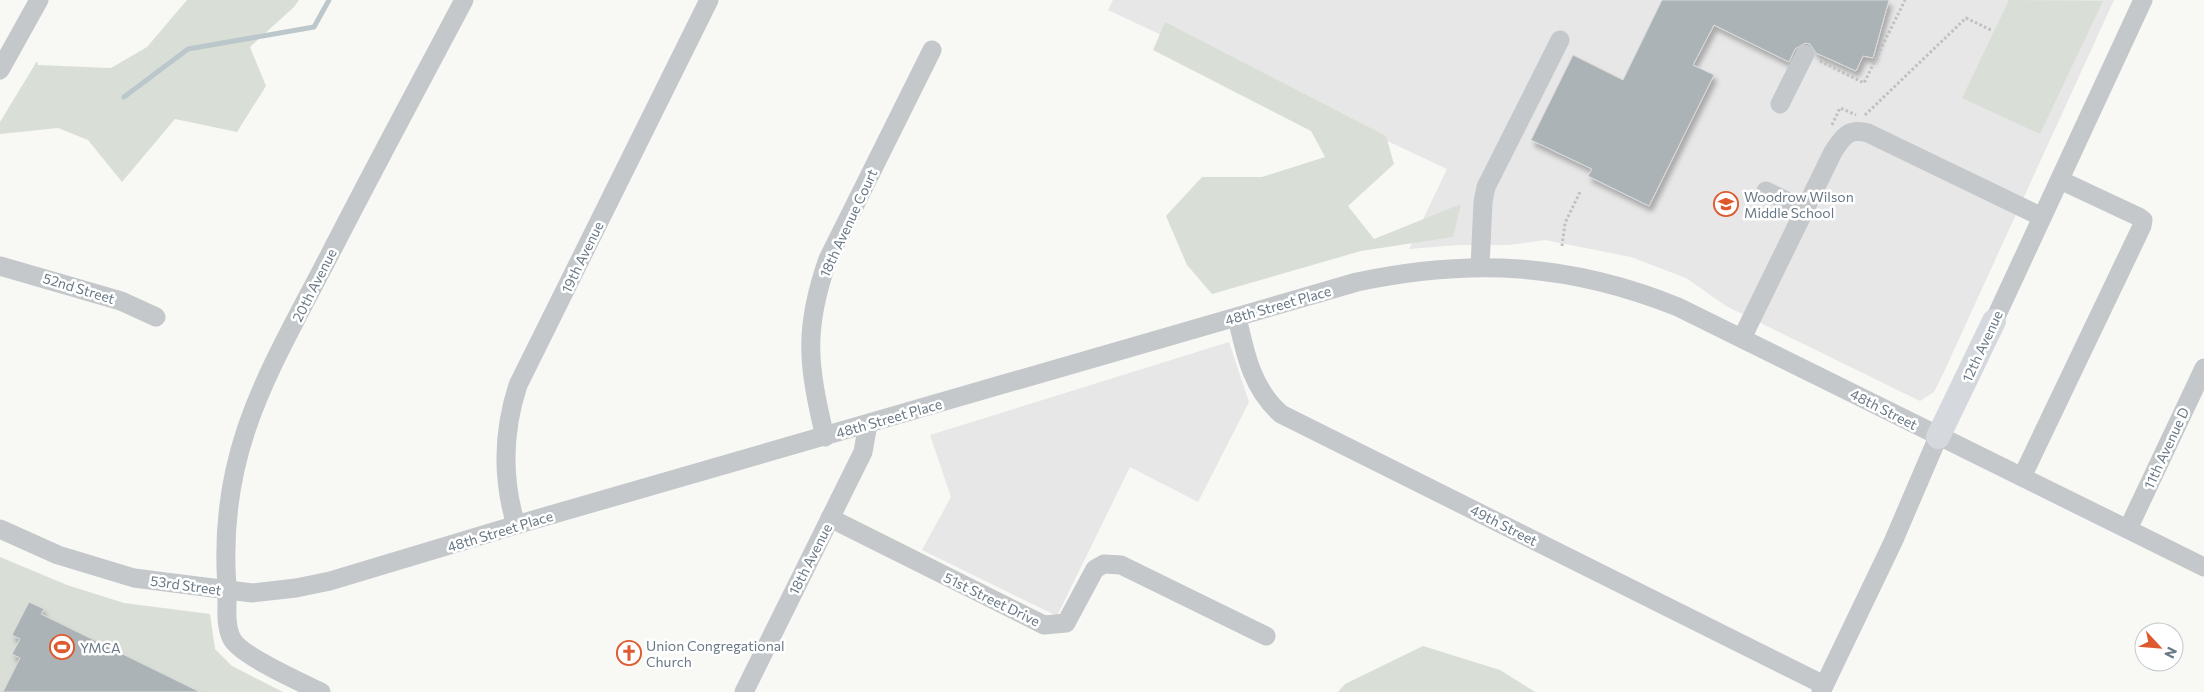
<svg xmlns="http://www.w3.org/2000/svg" width="2204" height="692" font-family="Commissioner,sans-serif">
<style>
.built{fill:#e6e7e6}
.green{fill:#d9dfd6}
.lines{fill:none;stroke-linecap:round;stroke-linejoin:round}
.stream{stroke:#bcc7cb;stroke-width:5}
.building{fill:#abb3b7;stroke:#dadad8;filter:url(#shadow)}
.path{stroke:#bec0c2;stroke-width:3;stroke-dasharray:2.5 2.5;stroke-linecap:butt}
.minor{stroke:#c4c8cb;stroke-width:19}
.major{stroke:#d5d9dd;stroke-width:24}
.labels{text-anchor:middle;dominant-baseline:central;stroke-width:5;stroke-linejoin:round;paint-order:stroke}
.poi-label{font-size:14px;fill:#687885;stroke:#fff;text-anchor:start}
.street-label{font-size:14px;fill:#687885;stroke:#fff}
</style>
<defs>
<filter id="shadow"><feDropShadow dx="3" dy="5.5" stdDeviation="2.5" flood-color="#0004"/></filter>
</defs>
<rect width="100%" height="100%" fill="#f8f8f5"/>
<g class="built">
<path d="M1113,0H2114L1943,374L1934,392L1920,401L1726,306L1686,278L1631,257L1545,240L1509,245H1458L1409,249L1447,169L1108,10Z"/>
<path d="M1229,342L1249,402L1198,502L1130,467L1057,616L922,550L951,497L930,435Z"/>
</g>
<g class="green">
<path d="M187,0H299L294,7L250,47L266,86L237,132L175,119L122,182L88,140L58,128L0,134V122L37,61L38,65L111,68L147,47Z"/>
<path d="M2009,0L2103,1L2040,134L1962,98Z"/>
<path d="M1165,22L1386,136L1394,164L1348,206L1374,239L1461,204L1453,237L1361,251L1212,294L1187,265L1166,216L1202,177H1262L1325,157L1311,131L1153,50Z"/>
<path d="M0,557L67,585L124,603L210,614L215,649L232,666L283,692H0Z"/>
<path d="M1423,646L1500,670L1535,692H1338L1345,684Z"/>
</g>
<g class="lines">
<path class="stream" d="M124,97L188,49L314,27L329,0"/>
</g>
<g class="building">
<path d="M1662,0H1889L1873,58L1863,56L1856,71L1816,53L1810,44L1805,43L1795,49L1789,62L1714,25L1693,65L1714,75L1649,206L1588,176L1592,169L1531,140L1573,55L1623,80Z"/>
<path d="M29,602L44,609L41,614L200,692H3L20,658L12,654L20,639L12,635Z"/>
</g>
<g class="lines">
<g class="path">
<path d="M1820,61L1864,83L1905,0"/>
<path d="M1865,115L1966,18L1991,30"/>
<path d="M1832,125L1840,108L1856,115"/>
<path d="M1562,246L1565,223L1580,192"/>
</g>
<g class="minor">
<path d="M0,70L39,0"/>
<path d="M1780,104L1805,54"/>
<path d="M1766,191L1805,210"/>
<path d="M0,266L121,301L156,317"/>
<path d="M1480,267L1483,202L1486,187L1560,40"/>
<path d="M1237,317C1245,353 1252,389 1281,414L1824,685"/>
<path d="M1994,321L2143,0"/>
<path d="M1742,338L1833,152C1843,136 1849,128 1868,133L2042,217"/>
<path d="M825,437C808,365 803,330 828,259L932,50"/>
<path d="M2022,477L2142,226L2143,220L2139,217L2060,180"/>
<path d="M830,518L1044,625L1066,623L1095,569L1104,564L1121,565L1266,636"/>
<path d="M516,525C502,479 503,431 518,385L709,0"/>
<path d="M0,529L58,555L134,578L252,593L296,588L330,581L516,525L1357,282C1471,258 1569,263 1678,307L2204,567"/>
<path d="M2128,529L2204,368"/>
<path d="M321,692C302,683 240,655 232,639C224,624 228,603 227,587C217,451 269,372 329,256C373,170 419,85 464,0"/>
<path d="M744,692L863,452L868,424"/>
<path d="M1821,692L1893,542L1938,437"/>
</g>
<path class="major" d="M1938,437L1994,321"/>
</g>
<defs>
<symbol id="school-ring" viewBox="-11 -11 22 22"><circle r="9.5" fill="#fff" stroke="#df592e" stroke-width="1.5"/><path d="M0-5L7-2L0 1L-7-2ZM-4 1L0 2.5L4 1V4Q0 6-4 4Z" fill="#df592e"/></symbol>
<symbol id="stadium-ring" viewBox="-11 -11 22 22"><circle r="9.5" fill="#fff" stroke="#df592e" stroke-width="1.5"/><path d="M0-5a6.5 5 0 1 0 0 10a6.5 5 0 1 0 0-10ZM-3.5-1.8h7v3.6h-7Z" fill="#df592e"/></symbol>
<symbol id="church-ring" viewBox="-11 -11 22 22"><circle r="9.5" fill="#fff" stroke="#df592e" stroke-width="1.5"/><path d="M-1.2-6h2.4v3.5h3.3v2.4h-3.3V6h-2.4V-.1h-3.3v-2.4h3.3Z" fill="#df592e"/></symbol>
</defs>
<g fill-rule="evenodd">
<use href="#school-ring" x="1712" y="190" width="28" height="28"/>
<use href="#stadium-ring" x="48" y="633" width="28" height="28"/>
<use href="#church-ring" x="615" y="639" width="28" height="28"/>
</g>
<g class="labels">
<g class="poi-label">
<text x="1744" y="196">Woodrow Wilson<tspan x="1744" dy="16">Middle School</tspan></text>
<text x="646" y="645">Union Congregational<tspan x="646" dy="16">Church</tspan></text>
<text x="80" y="647">YMCA</text>
</g>
<g class="street-label">
<text transform="translate(848 223) rotate(-65)">18th Avenue Court</text>
<text transform="translate(582 257) rotate(-64)">19th Avenue</text>
<text transform="translate(314 285) rotate(-63)">20th Avenue</text>
<text transform="translate(79 288) rotate(17)">52nd Street</text>
<text transform="translate(1278 305) rotate(-16)">48th Street Place</text>
<text transform="translate(1982 346) rotate(-65)">12th Avenue</text>
<text transform="translate(1884 409) rotate(27)">48th Street</text>
<text transform="translate(889 418) rotate(-16)">48th Street Place</text>
<text transform="translate(2166 448) rotate(-65)">11th Avenue D</text>
<text transform="translate(1504 525) rotate(27)">49th Street</text>
<text transform="translate(500 531) rotate(-17)">48th Street Place</text>
<text transform="translate(810 559) rotate(-63)">18th Avenue</text>
<text transform="translate(186 585) rotate(8)">53rd Street</text>
<text transform="translate(992 599) rotate(26)">51st Street Drive</text>
</g>
</g>
<g transform="translate(2159 647) rotate(116)"><circle r="24" fill="#ffffff" stroke="#c3c9ce"/>
<path d="M0-4L9 19L0 12L-9 19Z" fill="#df592e"/>
<text y="-8" font-size="14" font-weight="bold" text-anchor="middle" fill="#687885">N</text>
</g>
</svg>
